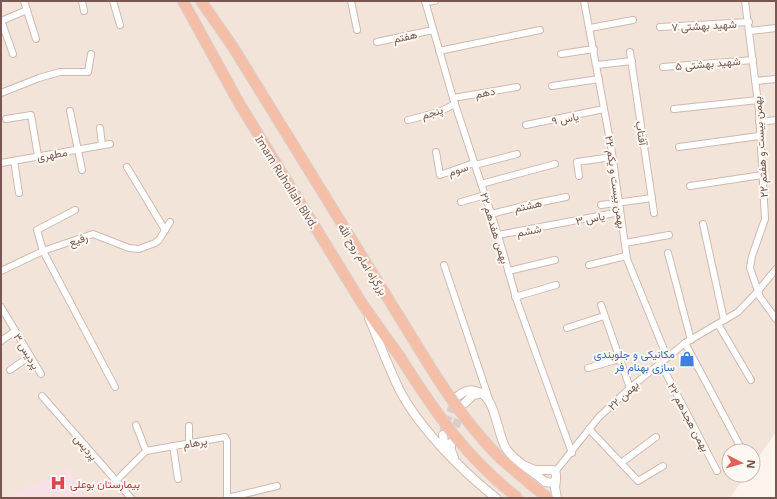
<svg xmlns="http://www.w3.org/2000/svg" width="777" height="499" font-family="'Noto Sans',Vazirmatn,sans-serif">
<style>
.residential{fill:#f3e4da}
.medical{fill:#f9dfe6}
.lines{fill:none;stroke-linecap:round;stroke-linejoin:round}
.secondary-tunnel{stroke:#dbccc5;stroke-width:8;stroke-dasharray:8 4;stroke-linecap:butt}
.minor-casing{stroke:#ceb9b1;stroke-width:8}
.secondary-casing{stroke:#d4bbb1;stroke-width:10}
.trunk-casing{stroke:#d9d0ce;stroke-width:12}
.minor{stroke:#fff;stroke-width:6}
.secondary{stroke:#fff;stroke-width:8}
.trunk{stroke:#f4bea7;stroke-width:10}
.trunk-bridge-casing{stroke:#d9d0ce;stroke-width:12;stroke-linecap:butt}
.trunk-bridge{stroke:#f4bea7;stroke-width:10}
.labels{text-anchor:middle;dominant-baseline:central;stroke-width:4;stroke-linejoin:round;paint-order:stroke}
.street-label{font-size:11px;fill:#77574f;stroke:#fef8f2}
.shop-label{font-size:11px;fill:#366cbe;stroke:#fef8f2;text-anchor:end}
.health-label{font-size:11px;fill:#be3a42;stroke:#fef8f2;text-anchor:start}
</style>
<rect width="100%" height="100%" fill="#fcf3ec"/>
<path class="residential" d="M1,1H776V432L753,465V451H729V475H746L730,498H1Z"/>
<path class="medical" d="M70,467L86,498H7Z"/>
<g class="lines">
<g class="secondary-tunnel">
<path d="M443,435L445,425L456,398"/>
<path d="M451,438L463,408"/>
</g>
<defs>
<g id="minor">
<path d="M24,1L36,39"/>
<path d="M82,1L84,11"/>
<path d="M113,1L120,25"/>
<path d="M351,1L357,30"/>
<path d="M425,1L453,98L498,235L517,301L572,453"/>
<path d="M584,1L611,146L627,259L667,357"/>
<path d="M745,1L759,111L765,219L752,256L750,268L760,297L776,319"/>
<path d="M425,2L435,1"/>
<path d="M1,20L13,54"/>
<path d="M1,21L27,10"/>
<path d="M660,27L749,22"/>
<path d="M590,28L633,20"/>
<path d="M750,31L776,28"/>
<path d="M377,42L433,30"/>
<path d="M439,51L540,30"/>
<path d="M630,52L654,213"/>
<path d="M561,54L594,49"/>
<path d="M597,65L632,61"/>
<path d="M663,67L753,60"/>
<path d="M755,81L776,79"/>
<path d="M552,86L599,79"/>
<path d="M1,93L39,78L60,72H88L91,54"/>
<path d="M453,98L517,87"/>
<path d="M674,109L758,100"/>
<path d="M70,111L82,170"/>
<path d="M6,119L31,115L38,156"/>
<path d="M408,120L439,112L455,104"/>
<path d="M759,122L776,120"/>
<path d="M526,125L604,109"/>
<path d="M100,128L102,145"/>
<path d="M679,147L759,136"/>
<path d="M436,152L440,175L474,163"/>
<path d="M14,161L19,193"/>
<path d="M1,163L110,144"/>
<path d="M475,165L517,154"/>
<path d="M127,167L165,230"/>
<path d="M579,176L577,162L612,157"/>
<path d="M481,184L555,164"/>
<path d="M690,186L762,175"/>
<path d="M461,202L485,195"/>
<path d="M601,205L652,198"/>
<path d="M75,210L37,230L43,251L115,387"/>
<path d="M491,214L527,205L566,197"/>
<path d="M703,224L724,320"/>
<path d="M498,235L620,212"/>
<path d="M625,243L669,235"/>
<path d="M668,253L691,340"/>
<path d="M444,265L489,399"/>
<path d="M589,265L626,256"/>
<path d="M1,271L43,251L93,234L129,248L139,249L155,243L159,240L170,222"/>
<path d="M508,271L555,260"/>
<path d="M515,297L556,285"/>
<path d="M601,305L630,388"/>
<path d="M1,307L41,374"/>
<path d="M718,324L751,380"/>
<path d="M567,328L604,316"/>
<path d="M1,341L15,331"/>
<path d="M685,343L740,446"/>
<path d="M660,362L717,471"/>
<path d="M588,368L619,359"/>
<path d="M10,370L30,356"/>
<path d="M42,396L131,498"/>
<path d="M136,425L146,451"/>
<path d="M189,426V443"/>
<path d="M589,429L638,481L663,466"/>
<path d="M173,446L178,479"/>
<path d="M621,463L656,437"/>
<path d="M555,472L598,418L630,388L685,343L738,312L758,291L776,269"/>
<path d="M116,481L146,451L225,437L227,441V498"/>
<path d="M227,498L277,486"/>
</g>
<g id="secondary">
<path d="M369,318C379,342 388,366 399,389C419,428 462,471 496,498"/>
<path d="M458,396C463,392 469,389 475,391C497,394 496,435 507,450C515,461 535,473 545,482L552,483L556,480V474L553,470H535L523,465"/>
<path d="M465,403L473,395L482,393"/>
<path d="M443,435L445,449"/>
<path d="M451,443V450L454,458"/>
<path d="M556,480L555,488L557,498"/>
</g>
<g id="trunk">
<path d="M183,1L239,103L363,305L400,357"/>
<path d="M201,1L233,47L429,365"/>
<path d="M501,459L528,482L548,498"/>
</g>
</defs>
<use href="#minor" class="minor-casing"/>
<use href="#secondary" class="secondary-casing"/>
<use href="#trunk" class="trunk-casing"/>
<use href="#minor" class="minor"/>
<use href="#secondary" class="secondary"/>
<use href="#trunk" class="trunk"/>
<defs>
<g id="trunk-bridge">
<path d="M400,357C435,412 466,458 518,498"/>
<path d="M429,365C450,399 473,431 501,459"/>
</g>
</defs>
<use href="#trunk-bridge" class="trunk-bridge-casing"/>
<use href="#trunk-bridge" class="trunk-bridge"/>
</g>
<defs>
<symbol id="shop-bare" viewBox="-9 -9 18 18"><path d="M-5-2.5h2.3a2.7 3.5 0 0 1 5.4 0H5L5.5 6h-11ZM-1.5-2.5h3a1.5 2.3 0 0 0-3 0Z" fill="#3f7fe0" stroke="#fef8f2" stroke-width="2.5" paint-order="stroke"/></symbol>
<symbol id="hospital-bare" viewBox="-9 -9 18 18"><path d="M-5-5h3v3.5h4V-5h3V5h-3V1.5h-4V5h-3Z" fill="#e0444e" stroke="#fef8f2" stroke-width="2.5" paint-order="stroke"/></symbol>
</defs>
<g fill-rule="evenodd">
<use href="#shop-bare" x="676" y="348" width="22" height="22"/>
<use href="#hospital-bare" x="47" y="472" width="22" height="22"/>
</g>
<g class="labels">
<g class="street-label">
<text transform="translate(704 25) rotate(-3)">شهید بهشتی ۷</text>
<text transform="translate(405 36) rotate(-12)">هفتم</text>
<text transform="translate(708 63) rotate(-5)">شهید بهشتی ۵</text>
<text transform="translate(485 92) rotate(-10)">دهم</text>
<text transform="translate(432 112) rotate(-18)">پنجم</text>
<text transform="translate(565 118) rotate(-11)">یاس ۹</text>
<text transform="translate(642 133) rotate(82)">آفتاب</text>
<text transform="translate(760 147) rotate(-94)">۲۲ بهمن بیست و هفتم</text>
<text transform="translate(52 154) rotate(-10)">مطهری</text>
<text transform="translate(458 169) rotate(-18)">سوم</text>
<text transform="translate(287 182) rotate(58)">Imam Ruhollah Blvd.</text>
<text transform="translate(616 182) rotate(82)">۲۲ بهمن بیست و یکم</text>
<text transform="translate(528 205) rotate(-12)">هشتم</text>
<text transform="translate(590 218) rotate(-11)">یاس ۳</text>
<text transform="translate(495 228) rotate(73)">۲۲ بهمن هفدهم</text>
<text transform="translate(529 230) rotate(-11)">ششم</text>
<text transform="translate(78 239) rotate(-19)">رفیع</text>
<text transform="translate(363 259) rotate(58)">بزرگراه امام روح الله</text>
<text transform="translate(27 351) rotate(59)">پردیس ۳</text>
<text transform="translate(623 395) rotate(-43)">۲۲ بهمن</text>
<text transform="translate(689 417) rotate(62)">۲۲ بهمن هجدهم</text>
<text transform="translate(195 442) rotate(-10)">پرهام</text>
<text transform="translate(86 447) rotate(49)">پردیس</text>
</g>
<g class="shop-label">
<text x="675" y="353">مکانیکی و جلوبندی<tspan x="675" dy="13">سازی بهنام فر</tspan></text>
</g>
<g class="health-label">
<text x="70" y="483">بیمارستان بوعلی</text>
</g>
</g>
<rect width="777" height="499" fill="none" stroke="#77574f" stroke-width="4"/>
<g transform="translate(741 463) rotate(96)"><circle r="19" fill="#fef8f2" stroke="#c8b8b1"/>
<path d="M0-3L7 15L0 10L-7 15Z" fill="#df6158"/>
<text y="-6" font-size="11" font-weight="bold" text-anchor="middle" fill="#77574f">N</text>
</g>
</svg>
